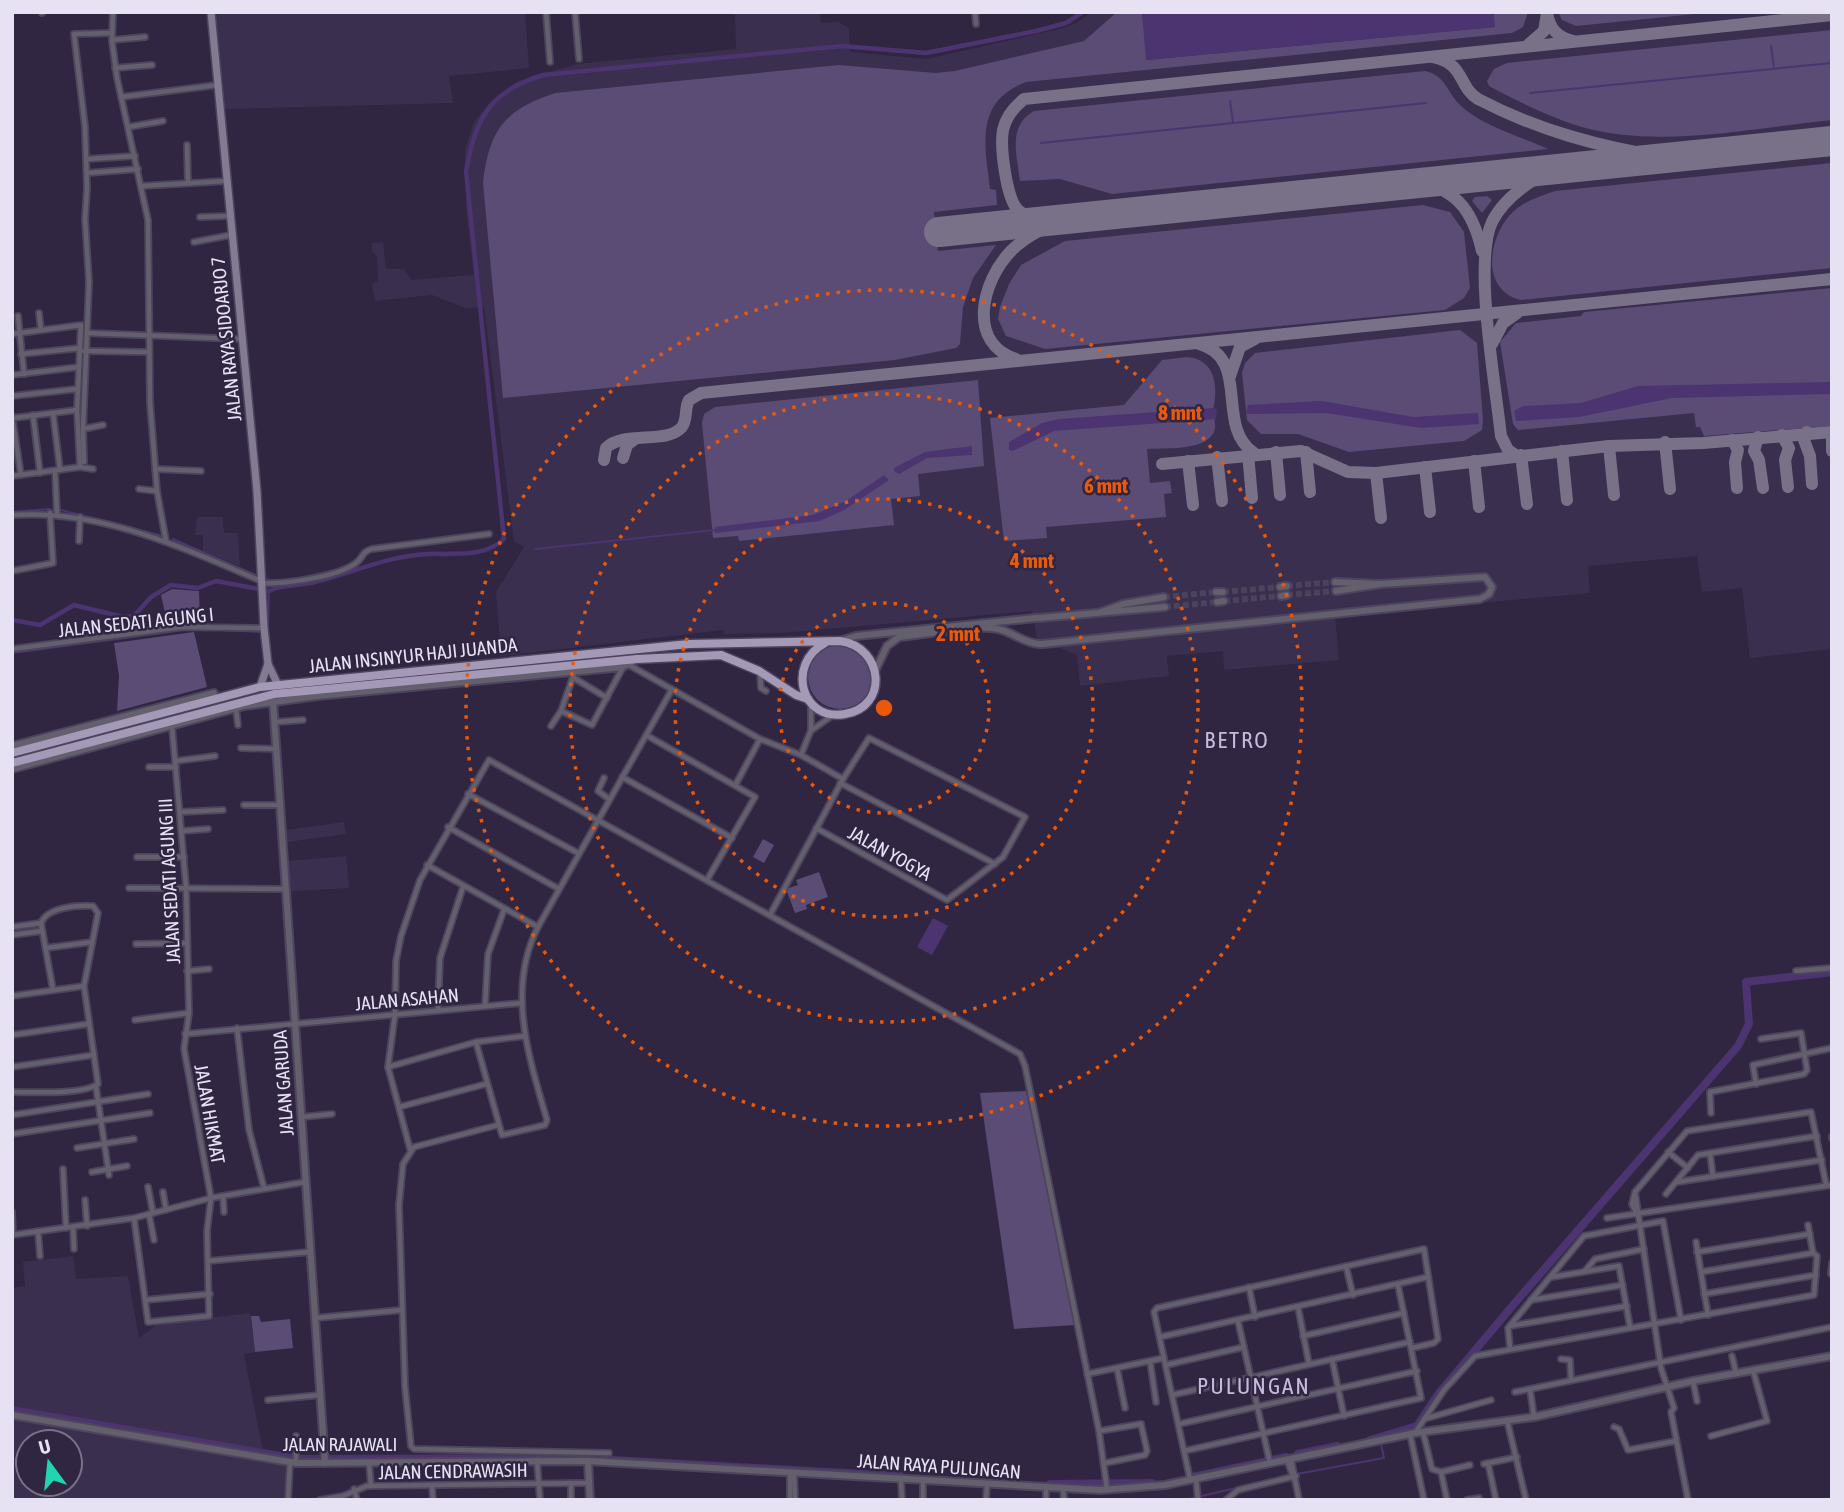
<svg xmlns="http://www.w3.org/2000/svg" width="1844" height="1512" font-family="'Asap Condensed',sans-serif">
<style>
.built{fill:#3a2f4f;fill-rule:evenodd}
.green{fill:#5a4c74}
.water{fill:#4c3470}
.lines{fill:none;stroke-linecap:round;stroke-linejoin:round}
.stream{stroke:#4c3470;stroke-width:2}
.canal{stroke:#4c3470;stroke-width:4.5}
.river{stroke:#4c3470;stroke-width:8}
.taxiway{stroke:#797188;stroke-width:12}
.runway{stroke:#797188;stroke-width:30}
.tertiary-tunnel{stroke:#4b425c;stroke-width:6;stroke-dasharray:6 3;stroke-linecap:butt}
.minor-casing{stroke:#4d445d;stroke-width:8}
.tertiary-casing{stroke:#4d445d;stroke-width:10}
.secondary-casing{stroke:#4d445d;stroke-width:10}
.trunk-casing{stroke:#4d445d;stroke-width:11}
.minor{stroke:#635f6d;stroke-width:4.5}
.tertiary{stroke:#635f6d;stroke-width:6}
.secondary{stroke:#827b91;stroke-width:7}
.trunk{stroke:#a49ab8;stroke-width:8}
.ring{fill:none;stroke:#e8590c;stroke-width:3.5;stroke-dasharray:3.5 7}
.labels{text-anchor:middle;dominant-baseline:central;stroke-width:5;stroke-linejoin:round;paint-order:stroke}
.street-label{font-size:19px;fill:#e6e1f3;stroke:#302641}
.quarter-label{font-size:23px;letter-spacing:2px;fill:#c5badc;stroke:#302641}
.centre{fill:#e8590c;stroke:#302641;stroke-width:3.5}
.ring-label{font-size:21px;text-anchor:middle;font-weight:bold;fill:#e8590c;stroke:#302641;stroke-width:5;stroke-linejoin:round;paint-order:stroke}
</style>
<rect width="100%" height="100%" fill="#302641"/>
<g class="built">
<path d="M216,12H525L529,68L449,76L453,103L223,109Z"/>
<path d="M735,12H819L821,23L838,22L849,28L850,52L927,59L1063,28L1078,22L1091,12H1832V649L1750,658L1742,588L1702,592L1697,556L1588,566L1590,593L1335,616L1339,660L1224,670L1223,651L1167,656L1169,676L1080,686L1077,655L1060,648L1039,649L1032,611L781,633L724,634L723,630L501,656L496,592L524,547L514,541L484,307L465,308L432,295L375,301L372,284L378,281L377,257L372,251V243L383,242L386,269H404L411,280L474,275L466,207L465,150L474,122L492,100L516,82L577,64L736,49Z"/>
<path d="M197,517H223L224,533H238L240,566L203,551V535H195Z"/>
<path d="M344,822L346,834L287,842L286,830Z"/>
<path d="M346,856L349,888L291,891L288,861Z"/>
<path d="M73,1256L76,1279L128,1276L139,1338L158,1324L250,1313L255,1352L244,1354L264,1457L287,1462V1500H12V1288L25,1286L23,1262ZM28,1442H70V1484H28Z"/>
</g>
<g class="green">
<path d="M1117,12H1142L1147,60L1494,27L1493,14L1528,12L1523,27L1512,33L1026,82C974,102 985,145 990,189L996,190L997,205L934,212L938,251L996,245L973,278L963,307L960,344L956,348L895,360L503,398L483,183C489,130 504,110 555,93L839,65L936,73L955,71L1084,41Z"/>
<path d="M1558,12H1715L1576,26L1562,20Z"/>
<path d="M1832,30V120C1753,128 1659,149 1582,127C1549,117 1519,102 1489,86L1487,81L1494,69L1507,63Z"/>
<path d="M1425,71C1446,76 1446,90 1459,104C1481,126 1520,136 1548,149L1112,194L1060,179L1020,181C1017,155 1007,126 1034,111Z"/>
<path d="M1832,163V268L1521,300C1478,290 1489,232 1515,210C1527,200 1541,196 1555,191Z"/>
<path d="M1487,196L1492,200L1482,213L1472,201L1475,197Z"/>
<path d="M1423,205L1450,212L1464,232L1470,288L1464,298L1445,310L1045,349L1006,336L998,319L1000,307L1009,284L1021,265L1065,241Z"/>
<path d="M1832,288V426L1704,436L1700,427H1696L1694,413L1518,430L1513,424L1500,342L1516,323L1581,316L1584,312Z"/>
<path d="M1460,330L1477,343L1483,420L1482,430L1464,441L1349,452L1298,434H1261L1247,420L1242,373L1245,363L1255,353Z"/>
<path d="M1187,357C1214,359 1218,384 1214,405C1211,419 1222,429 1207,440C1192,450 1164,448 1147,449L1150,483L1170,481L1172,493L1164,494L1166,517L1046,527L1047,538L1004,541L990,418L1124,405L1162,360Z"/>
<path d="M978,380L984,466L918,474L920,496L891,499L894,525L739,541L738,536L713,538L702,423L704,414L715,407Z"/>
<path d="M172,589L199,591L200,623L168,626L161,595Z"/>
<path d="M194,632L207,687L117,711L119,676L114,643Z"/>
<circle cx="840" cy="677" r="32"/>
<path d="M763,839L774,845L764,863L753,857Z"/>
<path d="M819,872L828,897L806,905L807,909L795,913L786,889L798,885L796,880Z"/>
<path d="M1026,1091L1075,1325L1014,1329L980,1093Z"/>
<path d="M251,1316H259L261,1322L290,1319L293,1348L255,1352Z"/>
</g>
<g class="water">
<path d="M1142,12H1512L1494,14L1495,27L1146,60Z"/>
<path d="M1832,382V394L1672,398L1579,417L1516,421L1514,411L1523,406L1581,403L1638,386Z"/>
<path d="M1322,401L1413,417L1478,413L1479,424L1421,428L1327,413L1246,414L1248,405Z"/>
<path d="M1214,408L1217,410L1216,419L1054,431L1013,451L1009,450V442L1042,423L1059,419Z"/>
<path d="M972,446V455L927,458L899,474L895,472L894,468L925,452Z"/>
<path d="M884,475L889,480L844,510L820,521L715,533V527L813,515L846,501Z"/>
<path d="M933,918L948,926L932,955L917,947Z"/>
</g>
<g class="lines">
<g class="stream">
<path d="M1771,46L1774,67"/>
<path d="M1530,93L1832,63"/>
<path d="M1230,101L1233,123"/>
<path d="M1041,143L1426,103"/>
<path d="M61,510L163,536"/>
<path d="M12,512L50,509"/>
<path d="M173,539L258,576"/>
<path d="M535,549L715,530"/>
<path d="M263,578L275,581"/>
<path d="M301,578L339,569"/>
<path d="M268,628L269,591"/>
<path d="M222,630L260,632"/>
<path d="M12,653L192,629"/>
<path d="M1297,1474L1384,1458L1381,1444"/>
<path d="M1067,1485V1500"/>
<path d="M1184,1500L1254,1484"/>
</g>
<path class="canal" d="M12,620L40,625L74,605L123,617L134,616L151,597L171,585L198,588L216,581L269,591C281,584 297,586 311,583C349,574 387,556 427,554C452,553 485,558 504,539L466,171C476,119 488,92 543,75L842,46L926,53L1036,31L1066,23L1083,12"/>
<g class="river">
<path d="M12,1410L298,1459L558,1458"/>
<path d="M1370,1440L1417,1426L1439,1393L1520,1297L1738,1046L1749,1024L1746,982L1832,972"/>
<path d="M1298,1454L1337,1446"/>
<path d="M613,1460L900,1476"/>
<path d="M1192,1477L1286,1457"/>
<path d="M1050,1484L1152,1483"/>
</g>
<g class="taxiway">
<path d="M1529,44L1544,31L1547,13C1550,29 1557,37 1573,41"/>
<path d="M1433,57C1465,63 1458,87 1478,99C1539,131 1601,147 1668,158"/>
<path d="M1418,183C1458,188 1474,215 1482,251"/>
<path d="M1049,221C1038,219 1026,218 1018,210C1006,198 1000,146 1003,130C1006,116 1014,107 1024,99L1832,15"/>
<path d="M1199,344C1252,358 1214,426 1254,453"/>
<path d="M1492,344L1503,323L1517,313"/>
<path d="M1016,359C967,343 981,282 1011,251C1027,235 1046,227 1067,219"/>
<path d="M1230,376L1240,347L1255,339"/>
<path d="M1807,432L1804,440L1810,456L1812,484"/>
<path d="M1832,434V451"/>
<path d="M1782,435L1789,448L1785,460L1788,487"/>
<path d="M1758,437L1754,451L1759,460L1763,488"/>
<path d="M1732,440L1738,450L1735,462L1737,488"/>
<path d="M1665,442L1670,489"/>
<path d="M1609,446L1614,495"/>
<path d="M1562,451L1567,500"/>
<path d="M1276,452L1280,495"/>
<path d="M1306,452L1310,492"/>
<path d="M1248,454L1252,498"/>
<path d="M1521,455L1527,504"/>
<path d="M1517,456L1508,450L1501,436C1496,388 1473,262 1492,222C1504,198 1528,182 1551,170"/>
<path d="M1217,457L1222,501"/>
<path d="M623,458L627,445L635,439"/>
<path d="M604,460L606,448C624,430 667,445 682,427C688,419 684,409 689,400L701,393L1832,279"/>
<path d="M1188,461L1193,505"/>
<path d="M1474,461L1479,507"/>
<path d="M1162,464L1301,451L1348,472L1376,473L1609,446L1703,443L1832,432"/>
<path d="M1425,467L1430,512"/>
<path d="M1376,473L1381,518"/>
</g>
<path class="runway" d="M939,232L1832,141"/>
<g class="tertiary-tunnel">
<path d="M1287,586L1335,582"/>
<path d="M1223,592L1280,587"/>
<path d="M1287,595L1336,591"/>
<path d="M1164,597L1216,592"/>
<path d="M1224,601L1281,596"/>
<path d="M1165,607L1217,602"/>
</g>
<defs>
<g id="minor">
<path d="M113,12L112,41L117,78L148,220L150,402L157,491L166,541"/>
<path d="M546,12L550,62"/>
<path d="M575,12L579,59"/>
<path d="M975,12L976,24"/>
<path d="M42,13V12"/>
<path d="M112,40L145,37"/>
<path d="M115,68L152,65"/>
<path d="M121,97L217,85"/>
<path d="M128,127L163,121"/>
<path d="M187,145L188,182"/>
<path d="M86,159L135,156"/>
<path d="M87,173L138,169"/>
<path d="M142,186L226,181"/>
<path d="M200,217L229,216"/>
<path d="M194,242L231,235"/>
<path d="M39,313L41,330"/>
<path d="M18,316L24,374"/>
<path d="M87,333L242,339"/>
<path d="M12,334L81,325L77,410L80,467"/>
<path d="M84,351L149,352"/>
<path d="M21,354L80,348"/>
<path d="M12,375L79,367"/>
<path d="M12,396L77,389"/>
<path d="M53,413L60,470"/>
<path d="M33,415L40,473"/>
<path d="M12,416L21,475"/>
<path d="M13,418L77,410"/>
<path d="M103,425L83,429L89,282L85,219L87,188L85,127L74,34L112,33"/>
<path d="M83,429L84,462"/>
<path d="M155,469L201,471"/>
<path d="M55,471L57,513"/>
<path d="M12,476L80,467L93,469"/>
<path d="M139,489L157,491"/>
<path d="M12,515C100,509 181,547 261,581"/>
<path d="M79,541L80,517"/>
<path d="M12,571L53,563L50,513"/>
<path d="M262,583C285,584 338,577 356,563C364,557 361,552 372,549L489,534"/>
<path d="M12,649L182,627L264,628"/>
<path d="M629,665L760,739L801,755L843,779"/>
<path d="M760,672L761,688L766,691"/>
<path d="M574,678L607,698"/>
<path d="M236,709L238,725"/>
<path d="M561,711L592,725L623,667"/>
<path d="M275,722L303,720"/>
<path d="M551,726L561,711L575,671"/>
<path d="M812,730L833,715"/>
<path d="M646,735L755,797L707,880"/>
<path d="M241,748L276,749"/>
<path d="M801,755L811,730V705"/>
<path d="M176,761L215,756"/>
<path d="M149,767H176"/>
<path d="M622,777L732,838"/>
<path d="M604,778L598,791L609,799"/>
<path d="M840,783L995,864"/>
<path d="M736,784L760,739"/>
<path d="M468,794L578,853"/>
<path d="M244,805H280"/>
<path d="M180,812L223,810"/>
<path d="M448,827L559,889"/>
<path d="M181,831L208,829"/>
<path d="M137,857H184"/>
<path d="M427,865L538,927"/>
<path d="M129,888L285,889"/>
<path d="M770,915L843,779L869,738L1025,817L1003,857L947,900L816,828"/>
<path d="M12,927L41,923"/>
<path d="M12,935L42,931"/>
<path d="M136,944L187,943"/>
<path d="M46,948L92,942"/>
<path d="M187,971L209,969"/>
<path d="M1796,971L1832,968"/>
<path d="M12,996L84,986"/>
<path d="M485,1006L488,954L504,910"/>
<path d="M438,1010L440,958L463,887"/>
<path d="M135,1020L189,1013"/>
<path d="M237,1028L249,1130L264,1188"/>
<path d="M185,1034L522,1003"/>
<path d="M12,1035L88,1024"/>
<path d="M476,1042L502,1135L545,1125L547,1120C529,1058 506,989 538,927L671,691"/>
<path d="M12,1067L94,1055"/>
<path d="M388,1067L476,1042L525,1036"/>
<path d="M1756,1084L1753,1065L1832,1048"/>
<path d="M96,1087L109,1175"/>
<path d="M12,1092C33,1092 82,1095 98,1084L84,986L98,913L93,906C78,905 47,907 41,923L53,990"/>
<path d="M399,1107L486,1084"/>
<path d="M1711,1113L1710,1092L1804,1074L1807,1070L1801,1033L1761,1039"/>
<path d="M12,1115L148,1094"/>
<path d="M302,1117L332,1114"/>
<path d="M498,1125L414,1147L403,1164L399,1205L405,1387L411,1446L414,1449L609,1453"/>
<path d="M12,1134L150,1113"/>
<path d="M1832,1138V1137"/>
<path d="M77,1148L134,1139"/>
<path d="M410,1149L388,1067L395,1014L396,961L401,936L420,880L489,760L1020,1054L1025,1066L1099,1431L1107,1489"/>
<path d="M1668,1152L1688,1168"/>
<path d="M1710,1153L1713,1177"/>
<path d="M63,1169L66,1228"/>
<path d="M92,1172L127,1166"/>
<path d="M1677,1182L1822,1160"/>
<path d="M148,1187L153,1213"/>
<path d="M163,1192L166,1210"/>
<path d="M1635,1192L1661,1368L1674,1408L1671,1412L1688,1500"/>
<path d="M1666,1194L1698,1155L1817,1136"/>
<path d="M223,1196L224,1212"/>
<path d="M85,1200L87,1226"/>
<path d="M12,1212L13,1235"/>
<path d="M149,1214L154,1240"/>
<path d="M1638,1216L1632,1204L1635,1192L1687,1131L1811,1112L1826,1184"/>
<path d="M134,1218L148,1322L209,1316L207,1231L211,1198L184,1049L189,1013L186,886L172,727"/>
<path d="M1607,1218L1832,1185"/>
<path d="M73,1227L74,1249"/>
<path d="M38,1231L40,1256"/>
<path d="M12,1235L134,1218L211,1198L305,1182"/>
<path d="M1696,1242L1708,1315"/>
<path d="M1697,1252L1810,1234"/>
<path d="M208,1261L309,1252"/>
<path d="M1346,1266L1353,1295"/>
<path d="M1585,1271L1595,1259L1644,1249"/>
<path d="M1701,1272L1813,1253"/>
<path d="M1831,1274L1832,1263"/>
<path d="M1552,1277L1619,1266L1630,1327"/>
<path d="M1249,1287L1255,1317"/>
<path d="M1704,1294L1816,1275"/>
<path d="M145,1300L210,1294"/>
<path d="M1531,1300L1623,1285"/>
<path d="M1298,1307L1309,1364"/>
<path d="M315,1318L402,1310"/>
<path d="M1238,1321L1270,1463"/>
<path d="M1510,1326L1627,1306"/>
<path d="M1303,1336L1404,1313"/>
<path d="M1160,1337L1428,1277"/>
<path d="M1510,1348L1508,1328L1584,1236L1663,1221L1681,1320"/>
<path d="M1732,1356L1736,1373"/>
<path d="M1332,1359L1344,1416"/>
<path d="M1561,1359L1570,1360L1571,1380"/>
<path d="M1150,1361L1156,1402"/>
<path d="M1166,1365L1244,1347"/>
<path d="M1117,1368L1125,1408"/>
<path d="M1087,1374L1164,1358"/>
<path d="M1693,1381L1697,1401"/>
<path d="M1515,1392L1530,1389"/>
<path d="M1172,1395L1410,1342"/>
<path d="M268,1400L320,1395"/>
<path d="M1534,1417L1530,1389L1832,1327"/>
<path d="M1424,1419L1491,1400"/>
<path d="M1507,1420L1526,1500"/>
<path d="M1179,1424L1417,1371"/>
<path d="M1614,1427L1619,1429L1628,1450L1676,1441"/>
<path d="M1099,1431L1141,1424L1147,1451L1145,1455L1105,1463"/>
<path d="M1423,1432L1432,1469L1441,1472L1470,1465"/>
<path d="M1415,1433L1444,1390L1475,1356L1814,1295L1817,1256L1813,1253L1808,1225"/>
<path d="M1410,1434L1424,1500"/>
<path d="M296,1436V1463"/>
<path d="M1711,1436L1767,1421L1753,1370"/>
<path d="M1184,1451L1421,1398L1398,1285"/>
<path d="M1291,1459L1299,1500"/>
<path d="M537,1460L540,1500"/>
<path d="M1287,1460L1294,1479"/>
<path d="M369,1462L371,1486"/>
<path d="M1488,1463L1496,1500"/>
<path d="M1484,1464L1517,1457"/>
<path d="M1441,1472L1447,1500"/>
<path d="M790,1473V1500"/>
<path d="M794,1473L795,1500"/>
<path d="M1190,1479L1154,1312L1157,1308L1424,1249L1438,1339L1434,1343L1412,1348"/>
<path d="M1196,1479L1198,1500"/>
<path d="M901,1480L902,1500"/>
<path d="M923,1481V1500"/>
<path d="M571,1483V1500"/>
<path d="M432,1487L433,1500"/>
<path d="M354,1489L357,1500"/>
<path d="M1046,1489V1500"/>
<path d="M1063,1490L1064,1500"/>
<path d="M288,1500L290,1462"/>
<path d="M320,1500L343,1496L367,1486L589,1483"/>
<path d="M986,1500L987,1485"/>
<path d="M1226,1500L1238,1490L1296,1476"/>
<path d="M1467,1500L1479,1498"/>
</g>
<g id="tertiary">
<path d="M1335,582L1381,584"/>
<path d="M1280,587L1287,586"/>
<path d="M1216,592H1223"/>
<path d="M1281,596L1287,595"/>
<path d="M1217,602L1224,601"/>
<path d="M1101,612L1123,604L1164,597"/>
<path d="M1039,618L1165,607"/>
<path d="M840,641L856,636L1036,618"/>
<path d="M1042,644L1480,599L1489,594L1492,587L1485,577L1381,584L1336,591"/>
<path d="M875,671L887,646L899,637C923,635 976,624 998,629C1013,632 1023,643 1039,644"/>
<path d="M273,701L325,1463"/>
<path d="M12,746L214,693"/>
<path d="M12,769L244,706L317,696L623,667L637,659"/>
<path d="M12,1415L296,1463L588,1461L1100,1490L1165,1485L1415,1433L1534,1417L1693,1381L1832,1356"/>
<path d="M588,1461L590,1500"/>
</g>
<g id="secondary">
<path d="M211,12L257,491L264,628L268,664L278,685"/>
<path d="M260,687L268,664"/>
</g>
<g id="trunk">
<path d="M12,753L260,687L689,644L840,641C884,647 889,707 845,714C801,722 786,664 825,643"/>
<path d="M12,763L274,694L637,659L721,655L759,671L796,695L808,699"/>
</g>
</defs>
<use href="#minor" class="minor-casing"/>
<use href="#tertiary" class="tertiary-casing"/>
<use href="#secondary" class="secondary-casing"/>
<use href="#trunk" class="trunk-casing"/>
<use href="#minor" class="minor"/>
<use href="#tertiary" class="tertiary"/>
<use href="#secondary" class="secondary"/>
<use href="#trunk" class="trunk"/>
</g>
<g class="ring">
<circle cx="884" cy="708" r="105"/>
<circle cx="884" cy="708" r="209"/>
<circle cx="884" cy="708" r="314"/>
<circle cx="884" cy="708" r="418"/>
</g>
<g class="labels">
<g class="street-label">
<text transform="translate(226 339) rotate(-96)">JALAN RAYA SIDOARJO 7</text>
<text transform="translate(136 622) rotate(-6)">JALAN SEDATI AGUNG I</text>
<text transform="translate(413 655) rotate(-6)">JALAN INSINYUR HAJI JUANDA</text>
<text transform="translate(890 853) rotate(29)">JALAN YOGYA</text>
<text transform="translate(169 881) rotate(-93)">JALAN SEDATI AGUNG III</text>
<text transform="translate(407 999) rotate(-5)">JALAN ASAHAN</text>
<text transform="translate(283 1083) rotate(-94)">JALAN GARUDA</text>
<text transform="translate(210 1114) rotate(80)">JALAN HIKMAT</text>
<text x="340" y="1444">JALAN RAJAWALI</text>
<text transform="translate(939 1466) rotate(4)">JALAN RAYA PULUNGAN</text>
<text transform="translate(453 1471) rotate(-1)">JALAN CENDRAWASIH</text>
</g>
<g class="quarter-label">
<text x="1237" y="740">BETRO</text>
<text x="1254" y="1386">PULUNGAN</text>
</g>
</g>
<circle cx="884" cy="708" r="10" class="centre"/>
<g class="ring-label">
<text x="1180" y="420">8 mnt</text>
<text x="1106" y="493">6 mnt</text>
<text x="1032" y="568">4 mnt</text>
<text x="958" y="641">2 mnt</text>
</g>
<rect width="1844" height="1512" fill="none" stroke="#e6e1f3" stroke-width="28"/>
<g transform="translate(49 1463) rotate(345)"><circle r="33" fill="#302641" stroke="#797188" stroke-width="2"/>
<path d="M0-5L12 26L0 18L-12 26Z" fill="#21d5b0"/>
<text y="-10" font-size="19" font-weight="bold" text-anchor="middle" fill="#e6e1f3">U</text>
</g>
</svg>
